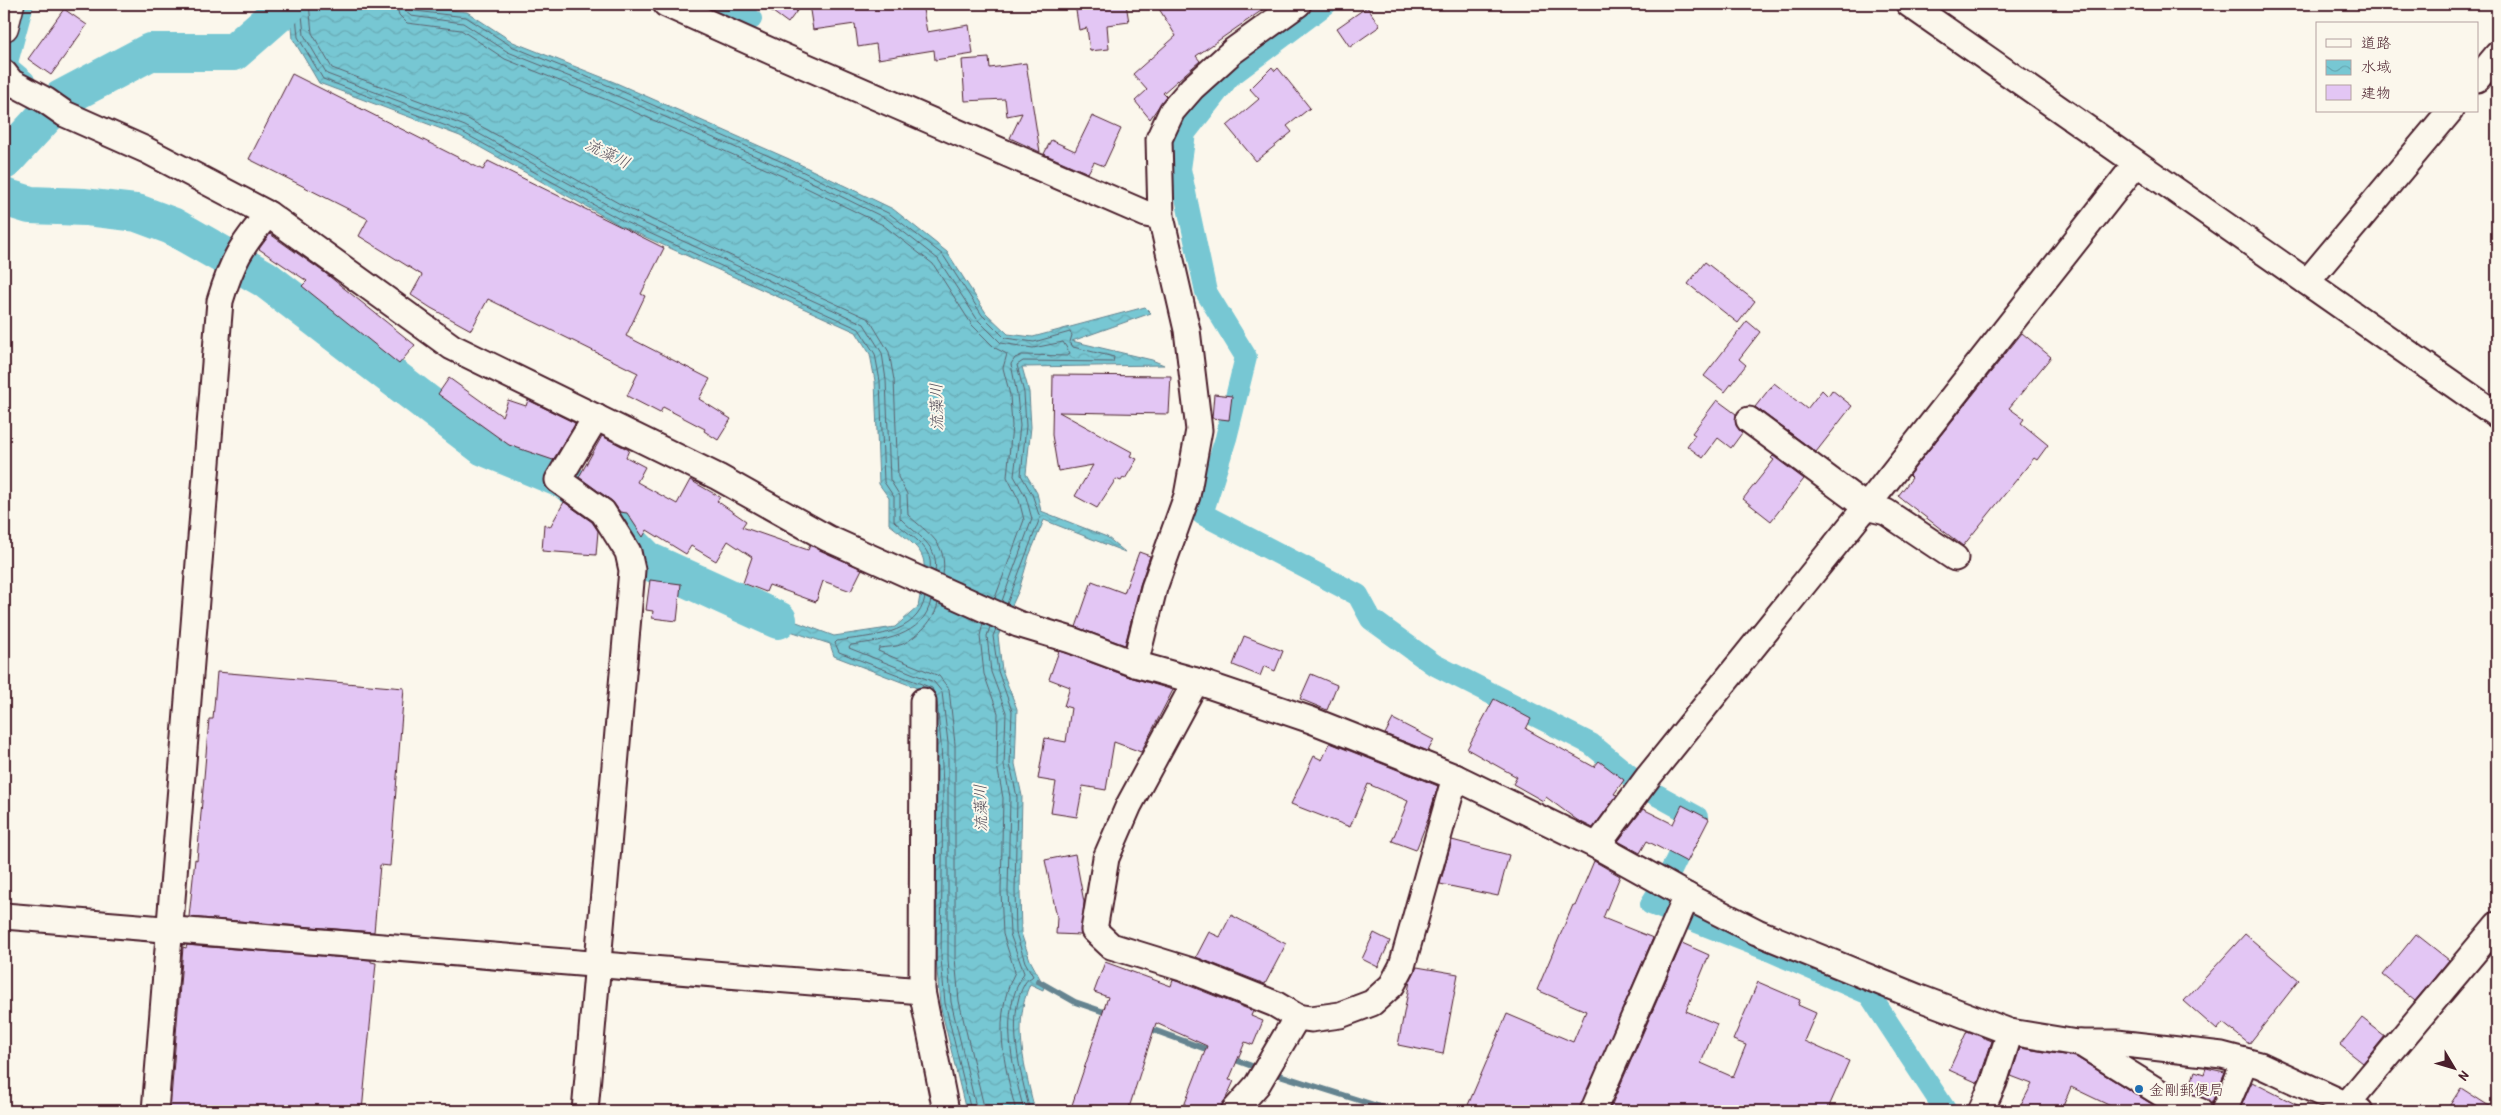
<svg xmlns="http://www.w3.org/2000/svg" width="2501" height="1115" font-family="'Patrick Hand','Klee One',sans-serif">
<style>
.water{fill:url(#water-waves);stroke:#658490}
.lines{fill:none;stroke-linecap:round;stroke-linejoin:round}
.shore{stroke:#5c626e;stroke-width:1}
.stream{stroke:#658490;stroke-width:6}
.canal{stroke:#77c7d3;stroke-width:22}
.river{stroke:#77c7d3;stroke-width:38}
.building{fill:#e3c6f4;stroke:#4a1f2b}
.minor-casing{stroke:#4a1f2b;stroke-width:29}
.tertiary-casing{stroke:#4a1f2b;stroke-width:31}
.minor{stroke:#fbf7ec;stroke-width:25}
.tertiary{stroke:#fbf7ec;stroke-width:28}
.poi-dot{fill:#1f6fb2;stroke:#fbf7ec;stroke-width:2}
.labels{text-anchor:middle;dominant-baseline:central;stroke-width:4;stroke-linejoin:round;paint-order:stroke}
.poi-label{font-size:15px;fill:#4a1f2b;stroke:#fbf7ec;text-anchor:start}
.water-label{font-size:16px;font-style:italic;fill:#58515d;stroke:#fbf7ec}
</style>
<defs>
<pattern id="water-waves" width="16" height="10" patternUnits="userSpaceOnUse" patternTransform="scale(1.25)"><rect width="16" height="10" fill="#77c7d3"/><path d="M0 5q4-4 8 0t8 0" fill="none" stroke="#68aab5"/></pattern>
</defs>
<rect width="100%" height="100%" fill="#fbf7ec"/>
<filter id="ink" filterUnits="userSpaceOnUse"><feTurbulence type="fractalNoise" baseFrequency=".02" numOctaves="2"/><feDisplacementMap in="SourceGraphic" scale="10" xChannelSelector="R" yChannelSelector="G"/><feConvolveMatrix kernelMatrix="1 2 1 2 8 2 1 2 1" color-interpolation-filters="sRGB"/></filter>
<g filter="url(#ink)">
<path class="water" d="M290,4H415L416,6L467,12L513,42L614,82L789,159L893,209L947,252L986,313L1008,334L1033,337L1145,307L1151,313L1072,341L1152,360L1164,365L1022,367L1029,392L1031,427L1026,474L1037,493L1041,511L1107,537L1125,552L1044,520L1029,556L1019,590L998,636L1002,670L1017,709L1015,764L1022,796L1020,891L1021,933L1030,960L1044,986L1043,990L1030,984C1012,1025 1025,1069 1035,1111H966L940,1004L936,959V744L930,693L834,656L830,644L778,627V615L834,636L895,627L918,607C927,554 932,558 889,524V498L879,484L875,381L870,354L856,332L621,226L460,136L319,83L293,39Z"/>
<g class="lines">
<g class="shore">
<path d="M295,4L298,37L323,79L462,132L623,221L859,329L875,354L880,381L884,482L894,497V521C908,535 934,546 930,569"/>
<path d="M301,4L304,35L327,74L465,126L626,215L864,324L882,353L886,380L890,480L900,496V518C916,535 940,545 935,572"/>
<path d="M309,4L312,33L332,68L468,119L629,209L869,319L889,352L894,380L898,477L907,494L908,515C928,534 948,542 943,575"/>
<path d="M396,4L399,15L407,23L461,30L505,59L607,100L782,176L883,225L933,264L972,325L995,348L1007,354L1003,368L1010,395L1012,426L1007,477L1019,500L1024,520L995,598"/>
<path d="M404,4L405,11L411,16L463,23L508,52L610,93L785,169L887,219L938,259L977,319L1001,343L1033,348L1063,342L1070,353L1068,356L1022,355L1015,358L1011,364L1017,394L1020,426L1014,476L1026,497L1032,519L1002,601"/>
<path d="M410,4L415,11L466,17L511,46L612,87L787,164L890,214L943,255L982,315L1005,338L1034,342L1070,332L1072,335L1070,342L1073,347L1114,357L1113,362L1023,361L1017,365L1024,393L1026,426L1021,475L1032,494L1040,518L1007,604"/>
<path d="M925,597C918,636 869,636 837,641L835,643L839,652L932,688L936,699"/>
<path d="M931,600C924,637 881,641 851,645L849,648L934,682L942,692L948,743V959L951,1002L977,1111"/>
<path d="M938,603C935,620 918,636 903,644C896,647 887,647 879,648L878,651L939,676L949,689L955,744V958L959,1001L985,1111"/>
<path d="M983,623L980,636L984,674L998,713L997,765L1003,798L1001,891L1003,934L1015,972C992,1017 1004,1065 1016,1111"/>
<path d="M990,627L987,636L991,672L1006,712L1004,765L1010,797L1008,891L1010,934L1024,973C998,1014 1013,1067 1024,1111"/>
<path d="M996,629L993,636L998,671L1012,711L1010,764L1017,797L1015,891L1016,933L1025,962L1033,976C1030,979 1027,979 1025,983C1005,1017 1021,1076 1030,1111"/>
<path d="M937,703L941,744L943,786L941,959L945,1003L971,1111"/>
</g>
<g class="stream">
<path d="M1038,981L1075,1002L1110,1014"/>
<path d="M1148,1028L1214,1052"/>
<path d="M1230,1058L1260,1069"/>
<path d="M1270,1072L1393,1111"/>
</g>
<g class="canal">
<path d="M717,4L751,19"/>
<path d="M1326,4L1229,77L1185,133L1180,169L1206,292L1246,357L1226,438L1202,514L1358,595L1371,619L1433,664L1591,744L1646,789L1697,817L1668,877L1651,904L1766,949L1869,994L1946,1111"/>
<path d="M22,7L6,66L24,81"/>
</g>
<g class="river">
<path d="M4,161L61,99L150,52H234L289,4"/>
<path d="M4,197L30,205L85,207L137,213L172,226L265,279L484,447L566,481L610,514L630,543L648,561L778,620"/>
</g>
</g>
<g class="building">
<path d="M762,4H802L788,23Z"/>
<path d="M809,4H922L927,32L969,25L973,54L935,60L934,50L878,59L876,44L858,47L855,24L813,30Z"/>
<path d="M1075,4H1126L1129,22L1107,25L1109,49L1090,51L1087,28L1079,30Z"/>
<path d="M1156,4H1271L1196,56L1200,61L1163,93L1166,96L1150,119L1135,101L1147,90L1133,74L1176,36Z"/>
<path d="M1367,7L1380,26L1350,47L1337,28Z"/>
<path d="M64,9L87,25L51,75L28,59Z"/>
<path d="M989,58L990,68L1026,63L1040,152L1010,138L1022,113L1007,116L1005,99L965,101L962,60Z"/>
<path d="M1272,67L1275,71L1278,68L1310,108L1287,126L1292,132L1256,161L1227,126L1259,99L1250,89Z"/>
<path d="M292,74L483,170L488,161L664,248L641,294L645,296L626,336L710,379L699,399L731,419L718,440L704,431L705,429L663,407L660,413L627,396L638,373L488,299L471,330L431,308L411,295L422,275L359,236L368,219L249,159Z"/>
<path d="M1092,116L1121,129L1104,166L1094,162L1088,173L1044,154L1051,140L1075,151Z"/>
<path d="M270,234L325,273L415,345L399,364L302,286L307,281L259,249Z"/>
<path d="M1705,262L1755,301L1738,323L1688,284Z"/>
<path d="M1747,321L1760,332L1739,359L1746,365L1725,392L1704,376Z"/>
<path d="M2022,333L2051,357L2009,408L2024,419L2021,423L2048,445L2037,460L2034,458L1963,546L1898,496L1912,478L1909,475Z"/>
<path d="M1053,375L1171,376L1169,414L1059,412L1132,452L1130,456L1137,459L1125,479L1123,478L1121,481L1116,479L1097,508L1075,496L1093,465L1058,471L1052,435Z"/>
<path d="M449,378L502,416L508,400L526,406L528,400L575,423L574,426L553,460L509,445L438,394Z"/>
<path d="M1774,383L1807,409L1822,390L1828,396L1832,390L1852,406L1816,452L1755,407Z"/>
<path d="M1214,394L1232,396L1229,420L1212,418Z"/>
<path d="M1717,400L1736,414V425L1742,433L1731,448L1718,438L1703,458L1687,446L1695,435L1692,433Z"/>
<path d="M602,436L629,450L626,457L645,467L637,482L677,504L690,480L720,497L717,501L746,521L742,527L808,550L810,545L862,569L851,591L823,581L816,602L769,585L766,592L743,583L752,557L728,541L716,561L691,546L686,554L647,530L643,537L627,513L620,512L612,501L579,477Z"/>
<path d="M1773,456L1804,479L1771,521L1743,499L1774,460L1771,458Z"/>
<path d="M564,502L592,522L598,531L596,555L542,551L544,524L550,527Z"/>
<path d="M1139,552L1150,556L1140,585L1125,645L1076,627L1092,581L1124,593Z"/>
<path d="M650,580L681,584L677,621L652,618L653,611L646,610Z"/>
<path d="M1244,636L1283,651L1275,671L1264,666L1260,676L1233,665Z"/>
<path d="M1059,651L1130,677L1173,690L1141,752L1114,742L1106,790L1083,786L1077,817L1051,813L1056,782L1038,779L1045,738L1066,742L1071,708L1064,706L1070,687L1049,679Z"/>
<path d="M217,672L404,688L390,866L380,865L374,932L189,917L195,859L197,860L209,719H213Z"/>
<path d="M1311,674L1337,685L1327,710L1300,699Z"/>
<path d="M1494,699L1531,719L1526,729L1594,767L1599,761L1624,780L1614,794L1617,795L1593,828L1577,820L1546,797L1543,801L1513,784L1517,777L1467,749Z"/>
<path d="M1393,719L1434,740L1428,751L1385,734Z"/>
<path d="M1330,743L1438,786L1427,822L1416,850L1392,841L1408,801L1368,784L1350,827L1291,804L1314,756L1322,760Z"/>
<path d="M1682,805L1709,819L1687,862L1647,841L1640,853L1618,841L1643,809L1673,824Z"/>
<path d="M1452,840L1509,855L1498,896L1440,884Z"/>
<path d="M1075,854L1084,902L1081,935L1056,934L1057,917L1045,860Z"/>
<path d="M1594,861L1620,876L1603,918L1653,938L1579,1111H1484L1468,1105L1507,1014L1573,1042L1586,1011L1537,990L1573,905L1575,906Z"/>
<path d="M1231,915L1286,944L1265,984L1196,957L1209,932L1220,937Z"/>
<path d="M1374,933L1390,941L1378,967L1362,959Z"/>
<path d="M2245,934L2299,980L2249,1044L2223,1023L2217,1030L2184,1001Z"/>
<path d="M2416,934L2449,960L2415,1001L2383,975Z"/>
<path d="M1682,943L1709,955L1686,1011L1717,1024L1701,1063L1733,1077L1746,1045L1733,1040L1758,982L1800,1000L1798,1005L1816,1013L1804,1041L1849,1061L1827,1111H1609Z"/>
<path d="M187,945L371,960V962L376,963L362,1111H170L183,947L186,948Z"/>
<path d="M1105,962L1171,986L1173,980L1190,986L1253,1011L1251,1016L1263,1021L1253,1045L1245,1042L1229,1080L1234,1081L1220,1111H1182L1207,1046L1156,1023L1128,1111H1070L1108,997L1094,992Z"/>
<path d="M1417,967L1458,974L1443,1054L1398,1045L1410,981Z"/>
<path d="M2362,1018L2385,1036L2363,1063L2340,1045Z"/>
<path d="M1967,1031L1992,1041L1978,1083L1949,1070Z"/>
<path d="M2020,1048L2076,1057L2163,1111H2121L2071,1087L2061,1111H2018L2032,1084L2011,1076Z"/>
<path d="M2206,1068L2225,1072L2211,1104L2204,1098L2188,1092L2195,1071L2204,1074Z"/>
<path d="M2252,1082L2309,1111H2239Z"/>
<path d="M2461,1088L2497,1111H2446Z"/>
</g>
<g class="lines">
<defs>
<g id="minor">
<path d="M666,4L775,53L1146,214L1161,217"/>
<path d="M1909,4L2497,415"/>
<path d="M4,73L11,82L45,100L65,114L146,150L268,214L452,347L718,477L827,538L1018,624L1071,640L1135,664L1196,681L1311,720L1455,777L1597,846L1696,901L1757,932L1917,997L2010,1032L2077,1043H2117L2222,1055L2260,1065L2360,1111"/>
<path d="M2477,79L2497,55"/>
<path d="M2307,282L2450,111"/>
<path d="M1749,420L1866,507L1886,512L1955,558"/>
<path d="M1135,664L1154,588L1187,496L1199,430L1187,330L1161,217L1159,139L1172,111L1192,88L1233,51L1298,4"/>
<path d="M1196,681L1129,805L1106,858L1094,930L1111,946L1195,972L1275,1004L1297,1017L1311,1019L1340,1015L1372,1003L1392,985L1402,966L1455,777"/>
<path d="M923,701L922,991L946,1111"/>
<path d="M1597,846L1649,776L1866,507L2136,164"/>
<path d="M4,916L922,991"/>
<path d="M2080,1043L2175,1102L2199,1111"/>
<path d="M2347,1104L2497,925"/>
<path d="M155,1111L220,301C232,261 241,246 268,214"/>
<path d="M585,1111L632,570L628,552L603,512L558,480L596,417"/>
<path d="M1234,1111L1257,1085L1297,1017"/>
<path d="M1593,1111L1687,896"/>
<path d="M1981,1111L1994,1082L2010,1032"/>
<path d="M2224,1111L2245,1061"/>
</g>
<path id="tertiary" d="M4,27L10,4"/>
</defs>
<use href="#minor" class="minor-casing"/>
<use href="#tertiary" class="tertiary-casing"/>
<use href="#minor" class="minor"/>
<use href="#tertiary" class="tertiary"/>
</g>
</g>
<circle class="poi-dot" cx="2139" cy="1089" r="5"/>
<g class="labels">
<g class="poi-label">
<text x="2149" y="1089">金剛郵便局</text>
</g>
<g class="water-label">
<text transform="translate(608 153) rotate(26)">流藻川</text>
<text transform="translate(936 407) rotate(-91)">流藻川</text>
<text transform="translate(980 808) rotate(-91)">流藻川</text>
</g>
</g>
<rect width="2501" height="1115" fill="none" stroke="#fbf7ec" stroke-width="20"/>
<rect x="10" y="10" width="2481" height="1095" fill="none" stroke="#4a1f2b" stroke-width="2" filter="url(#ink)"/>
<rect x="2316" y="22" width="162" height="90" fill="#fbf7ec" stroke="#b4a19f"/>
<rect x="2326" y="39" width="25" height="8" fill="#fbf7ec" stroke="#b4a19f"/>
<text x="2361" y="48" font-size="15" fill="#4a1f2b">道路</text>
<rect x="2326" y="60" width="25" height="15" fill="url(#water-waves)" stroke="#b4a19f"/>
<text x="2361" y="72" font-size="15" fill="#4a1f2b">水域</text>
<rect x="2326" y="85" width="25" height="15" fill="#e3c6f4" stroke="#b4a19f"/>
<text x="2361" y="98" font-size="15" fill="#4a1f2b">建物</text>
<g transform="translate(2454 1068) rotate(128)" stroke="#fbf7ec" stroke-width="4" paint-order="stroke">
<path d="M0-4L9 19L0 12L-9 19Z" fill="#4a1f2b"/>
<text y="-8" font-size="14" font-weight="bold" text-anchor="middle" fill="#4a1f2b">N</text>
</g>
</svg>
